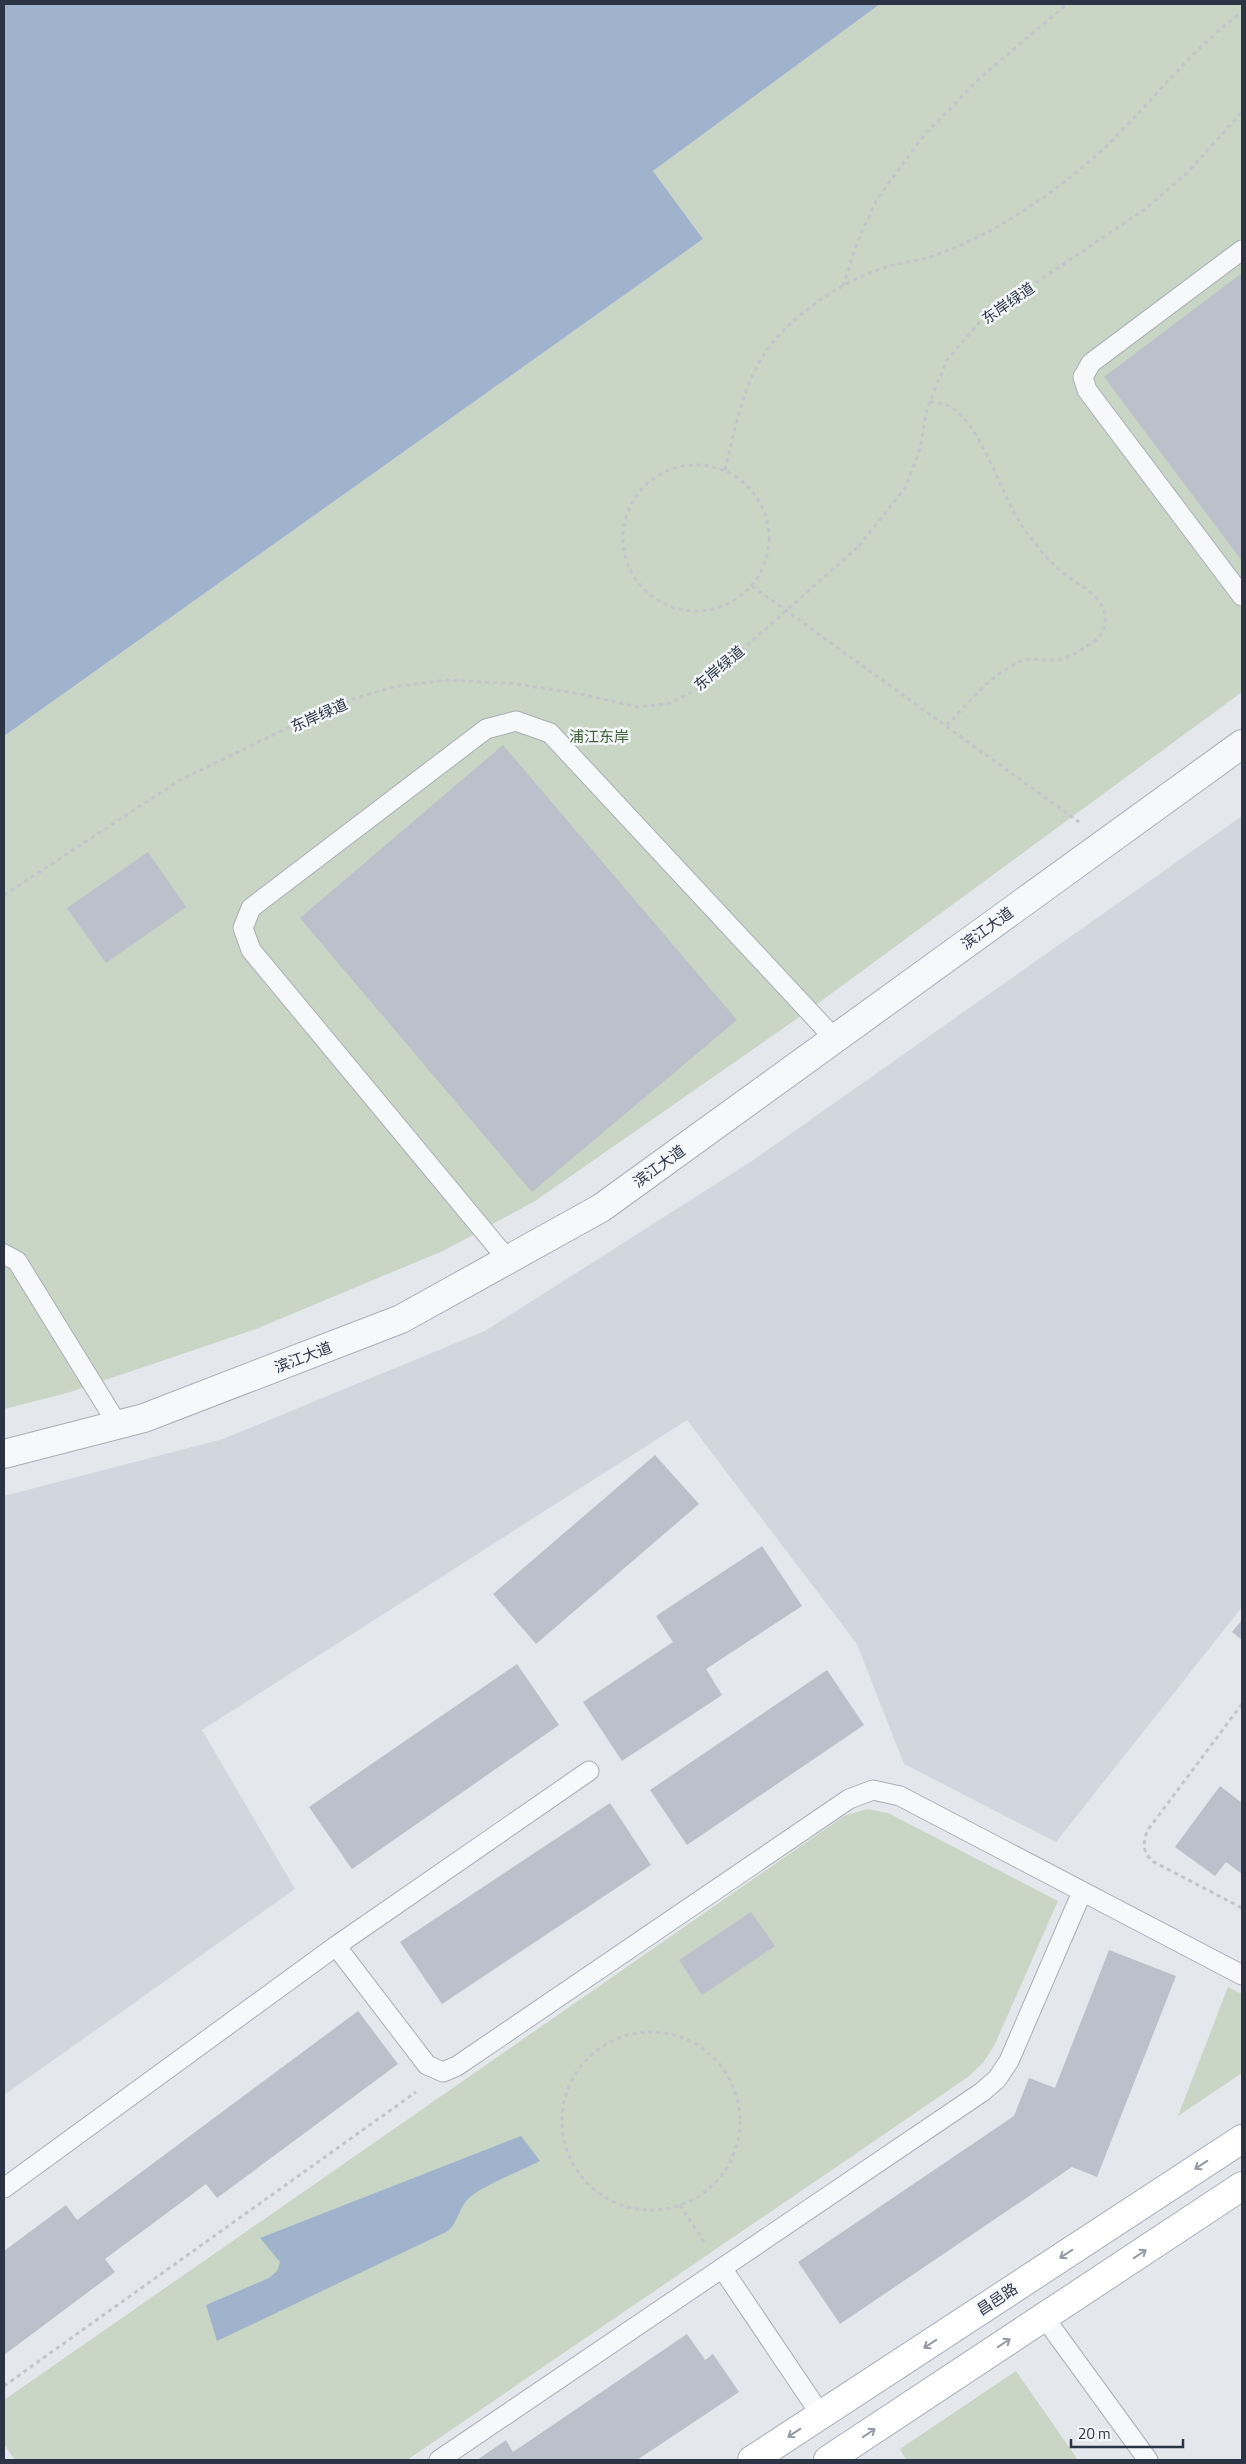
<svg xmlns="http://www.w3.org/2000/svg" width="1246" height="2464" font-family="'Titillium Web','Noto Sans SC',sans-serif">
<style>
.built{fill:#d2d6de}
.green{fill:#c9d6c5}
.water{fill:#9fb4cc}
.building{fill:#bbc0ca}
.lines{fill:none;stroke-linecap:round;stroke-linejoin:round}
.service-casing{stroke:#a9aeb7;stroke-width:21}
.minor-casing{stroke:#a9aeb7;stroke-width:30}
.secondary-casing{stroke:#a9aeb7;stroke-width:30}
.path{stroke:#c2c5cb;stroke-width:3;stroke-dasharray:4 4;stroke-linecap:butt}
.service{stroke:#f7f8fa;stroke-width:19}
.minor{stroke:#f7f8fa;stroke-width:28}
.secondary{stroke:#fff;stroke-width:28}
.path-bridge{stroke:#c2c5cb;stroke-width:3;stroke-dasharray:4 4;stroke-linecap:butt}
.oneway{stroke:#959aa2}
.labels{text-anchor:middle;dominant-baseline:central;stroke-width:5;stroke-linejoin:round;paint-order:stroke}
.street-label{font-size:15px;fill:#2b3445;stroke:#f4f6f9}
.park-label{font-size:15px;fill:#3f6138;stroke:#f4f6f9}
</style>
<rect width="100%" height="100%" fill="#e4e7ec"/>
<path class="built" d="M1242,816V1607L1056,1842L904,1764L857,1644L687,1420L202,1730L295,1889L4,2095V1496L223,1439L485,1331L752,1161Z"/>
<g class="green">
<path d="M880,4H1242V692L798,1018L535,1201L445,1250L256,1329L67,1393L4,1409V736L703,239L653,171Z"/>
<path d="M867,1809L888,1813L1058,1901L995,2044L983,2063L968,2077L407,2460H15L4,2444V2400L844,1816Z"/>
<path d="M1228,1987L1242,1994V2073L1178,2116Z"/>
<path d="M1016,2371L1078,2460H906L900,2449Z"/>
</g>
<g class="water">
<path d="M4,4H880L653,171L703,239L4,736Z"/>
<path d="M521,2136L540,2161C523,2170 478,2187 467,2200C458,2210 458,2224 446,2232L217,2341L206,2305L269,2278L277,2271L280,2262L260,2238Z"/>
</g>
<g class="building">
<path d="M1242,273V561L1104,377Z"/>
<path d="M503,745L737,1020L532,1192L300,918Z"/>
<path d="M148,852L186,907L106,963L67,908Z"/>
<path d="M655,1455L699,1504L536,1644L493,1594Z"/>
<path d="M762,1546L802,1606L706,1669L722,1695L622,1761L583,1702L673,1642L656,1616Z"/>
<path d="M1242,1620V1640L1232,1632Z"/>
<path d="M517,1664L559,1725L352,1869L309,1807Z"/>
<path d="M827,1670L864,1725L687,1845L650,1790Z"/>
<path d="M1220,1786L1242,1803V1874L1226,1862L1215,1876L1175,1847Z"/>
<path d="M610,1803L651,1865L442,2004L400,1942Z"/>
<path d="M751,1912L775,1946L702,1995L679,1960Z"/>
<path d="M1109,1950L1176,1976L1097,2177L1072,2167L840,2324L798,2262L1014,2116L1029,2078L1055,2088Z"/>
<path d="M358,2011L398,2064L217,2198L206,2184L105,2259L115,2272L4,2355V2251L66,2205L77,2220Z"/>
<path d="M687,2334L705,2360L713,2354L739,2392L637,2460H477L506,2440L513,2452Z"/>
</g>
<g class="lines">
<defs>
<g id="service">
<path d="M1242,250L1091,363L1083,377L1087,390L1242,596"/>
<path d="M4,1254L17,1261L118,1425"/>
<path d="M508,1260L251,950L243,928L251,908L486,729L516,721L550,733L834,1038"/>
<path d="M336,1946L589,1771"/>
<path d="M4,2188L336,1946L427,2065L443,2072L457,2066L849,1799L873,1790L900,1796L1242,1975"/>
<path d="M722,2268L821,2415"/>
<path d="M1044,2317L1148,2460"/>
<path d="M439,2460L982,2092L997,2079L1009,2061L1082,1892"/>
</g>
<path id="minor" d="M4,1454L144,1418L401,1319L601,1208L1242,744"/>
<g id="secondary">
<path d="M752,2460L1242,2139"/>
<path d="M828,2460L1242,2186"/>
</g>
</defs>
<use href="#service" class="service-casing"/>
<use href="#minor" class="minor-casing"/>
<use href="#secondary" class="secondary-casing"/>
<g class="path">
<path d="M843,286L857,243L877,199L924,135L979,79L1067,4"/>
<path d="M930,402C936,403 943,403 949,406C983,424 1001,500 1027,533C1038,547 1049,562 1063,573C1081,587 1116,601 1102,633C1099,640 1091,643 1085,647C1078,652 1070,657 1061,659C1046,663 1032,655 1017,663C989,676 968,704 947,725"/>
<circle cx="696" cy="538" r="73"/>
<path d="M725,470C735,429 742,385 767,350C793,313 847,278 890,266C903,262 917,261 930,257C984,239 1037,205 1080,169C1139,122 1180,57 1242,12"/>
<path d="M859,546L905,488L920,449L927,409L947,360L983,318L1144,210L1187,173L1242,112"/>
<path d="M752,586L1079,822"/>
<path d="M4,895L180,780L337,704L393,687L447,680L517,684L580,694L638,707L670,703L699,688"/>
<path d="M1242,1704L1147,1831C1143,1844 1142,1853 1154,1862L1242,1908"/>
<circle cx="651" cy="2121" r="89"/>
<path d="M680,2205L706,2245"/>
<path d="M4,2386L416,2092"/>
</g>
<use href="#service" class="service"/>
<use href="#minor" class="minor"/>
<use href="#secondary" class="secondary"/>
<path class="path-bridge" d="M699,688L859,546"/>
</g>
<defs><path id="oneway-shaft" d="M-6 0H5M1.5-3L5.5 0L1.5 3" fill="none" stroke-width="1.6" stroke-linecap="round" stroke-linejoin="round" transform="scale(1.25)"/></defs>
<g class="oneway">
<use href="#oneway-shaft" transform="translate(1201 2165) rotate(147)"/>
<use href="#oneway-shaft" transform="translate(1066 2254) rotate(147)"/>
<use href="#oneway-shaft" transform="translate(1140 2254) rotate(-34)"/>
<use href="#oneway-shaft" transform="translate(1004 2343) rotate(-34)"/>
<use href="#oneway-shaft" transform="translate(930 2344) rotate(147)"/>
<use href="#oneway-shaft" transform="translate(794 2433) rotate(147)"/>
<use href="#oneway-shaft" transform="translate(869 2433) rotate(-34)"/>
</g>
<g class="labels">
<g class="street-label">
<text transform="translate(1008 303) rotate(-35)">东岸绿道</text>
<text transform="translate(719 668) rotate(-40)">东岸绿道</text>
<text transform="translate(319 715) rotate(-24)">东岸绿道</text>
<text transform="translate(987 928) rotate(-36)">滨江大道</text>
<text transform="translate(659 1166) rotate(-36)">滨江大道</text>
<text transform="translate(303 1357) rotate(-21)">滨江大道</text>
<text transform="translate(997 2299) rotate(-33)">昌邑路</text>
</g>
<g class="park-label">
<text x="599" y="736">浦江东岸</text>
</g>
</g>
<rect width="1246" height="2464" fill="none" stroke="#2b3445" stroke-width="10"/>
<path d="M1071 2439v8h112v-8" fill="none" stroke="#2b3445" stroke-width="2.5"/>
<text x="1078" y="2439" font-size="15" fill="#2b3445" stroke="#f4f6f9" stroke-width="4" paint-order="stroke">20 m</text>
</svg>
